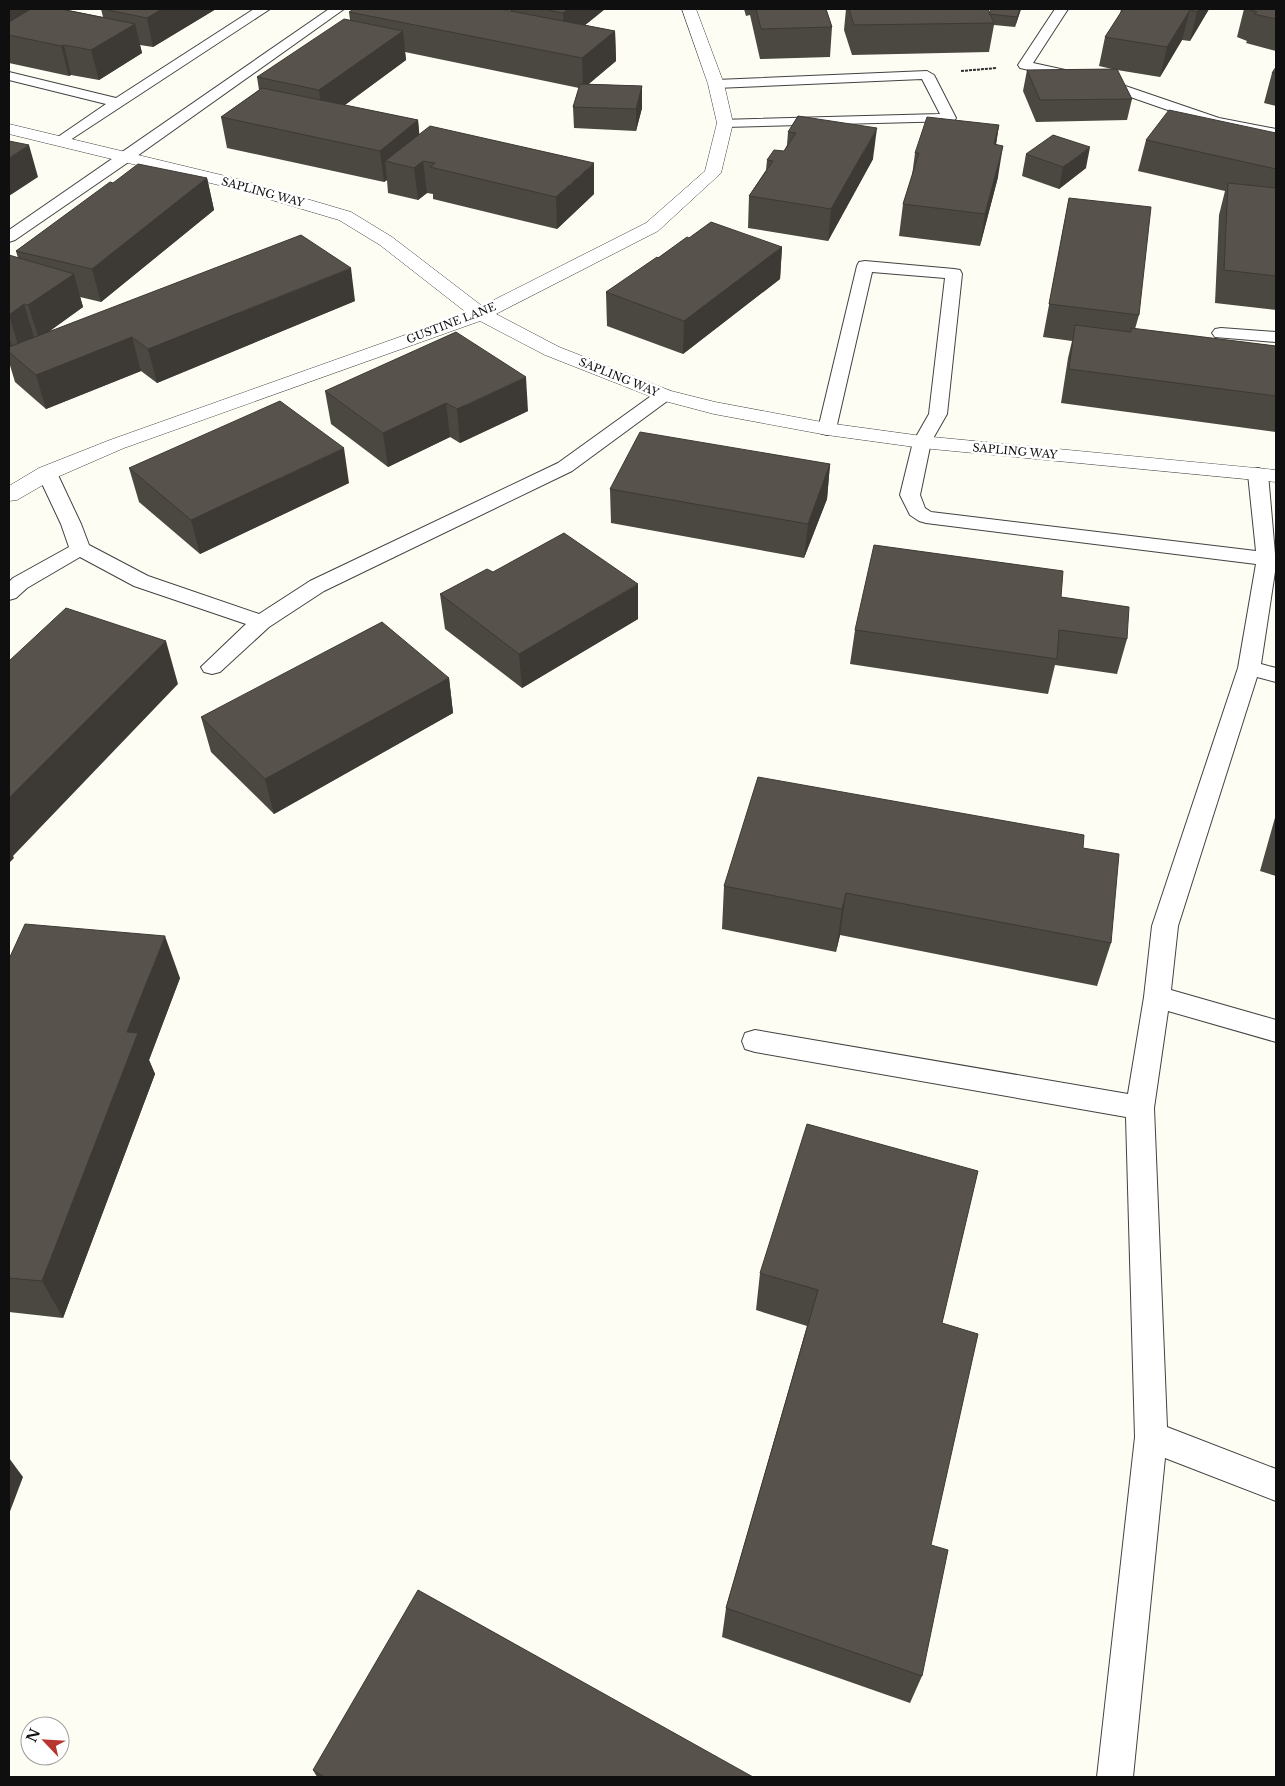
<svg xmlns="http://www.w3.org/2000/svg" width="1285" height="1786" font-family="'Libre Baskerville',serif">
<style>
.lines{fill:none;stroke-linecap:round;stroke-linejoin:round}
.service-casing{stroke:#424242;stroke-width:2}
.minor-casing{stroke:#424242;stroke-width:1}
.path{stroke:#313131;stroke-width:2;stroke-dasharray:3 1;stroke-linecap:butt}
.service{fill:#fff;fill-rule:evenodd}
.minor{fill:#fff;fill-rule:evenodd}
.wall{fill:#4b4741}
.shaded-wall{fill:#3d3935}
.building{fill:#57524c;stroke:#3d3935}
.labels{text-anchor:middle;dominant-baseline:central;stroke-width:5;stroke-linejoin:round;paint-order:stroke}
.far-street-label{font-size:11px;fill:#0f0f0f;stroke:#fff}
</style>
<rect width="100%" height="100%" fill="#fefdf3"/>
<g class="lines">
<defs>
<g id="service">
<path d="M254,9H270L64,144H54L52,141L106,104L9,80V72L116,98Z"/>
<path d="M329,9H344L130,161L15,240L9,242V230Z"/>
<path d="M455,9H516C512,13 504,17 498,18C490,19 460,14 455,9Z"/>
<path d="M1055,9H1068L1033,63L1102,78L1219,118L1276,129V137L1211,125L1093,84L1020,68L1018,65Z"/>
<path d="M927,71L934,75L956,118L954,121L725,127L720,126L718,123L720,120L940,114L922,79L716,88L711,87L709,84L711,81L716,80Z"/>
<path d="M865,261L954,269L960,270L962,274L947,414L931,442L920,495L925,508L931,512L1256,551L1248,474L1251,470L1258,468L1265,470L1268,474L1276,565L1261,664L1276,668V682L1257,677L1178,926L1171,990L1276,1020V1042L1168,1011L1154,1108L1167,1427L1276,1469V1501L1165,1458L1133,1777H1097L1135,1437L1126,1117L755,1052L745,1049L742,1041L745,1033L755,1030L1128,1094L1144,997L1152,926L1238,668L1256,564L926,523L919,521L910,515L900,495L913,442L929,414L945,278L872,272L836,429L834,433L827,435L820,433L818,429L857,266L859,262Z"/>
<path d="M1221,328L1276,332V342L1215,337L1212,333L1215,329Z"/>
<path d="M664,390L670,391L673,395L670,399L572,471L324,591L269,627L220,672L212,674L204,672L201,667L246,624L134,586L80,557L27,588L16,598L9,600V582L13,578L69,547L61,524L37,473L40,469L47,467L54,469L57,473L81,524L89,545L148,576L259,614L310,581L558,463L658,391Z"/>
</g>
<path id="minor" d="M682,9H696L724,84L733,123L721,173L658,231L496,314L559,347L671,391L715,402L827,423L922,436L1276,470V482L922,448L827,435L714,414L657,399L545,355L480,321L124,448L55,478L17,500L9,501V486L39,468L110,440L467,313L380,245L339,220L231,188L9,134V124L242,180L351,212L392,237L482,306L646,223L705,171L717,123L708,84Z"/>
</defs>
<use href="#service" class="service-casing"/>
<use href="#minor" class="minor-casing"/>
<path class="path" d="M961,71L997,68"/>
<use href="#service" class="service"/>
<use href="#minor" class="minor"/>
</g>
<g class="wall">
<path d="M9,9H62L103,17L101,9H216L153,47L140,45L142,53L99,80L71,75L69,76L9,63Z"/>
<path d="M510,9H605L585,25L615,31L616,61L588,84L642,86V108L636,131L574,128L573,107L579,88L405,52L406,60L345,105L418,120L419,134L594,194L557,229L433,199V194L427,193L418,200L388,193L387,180L384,182L227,148L221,117L259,90L257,77L350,20L349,12L510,11Z"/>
<path d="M744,9H826L832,27L830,57L760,59L750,15L746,16Z"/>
<path d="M846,9H988L990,13L991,9H1021L1015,27L994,25L989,52L852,55L844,30Z"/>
<path d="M1121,9H1209L1190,41L1182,40L1160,77L1117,70L1132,99L1127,120L1036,122L1023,91L1027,70L1112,69L1099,66L1105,37L1120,14Z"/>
<path d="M1244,9H1276V51L1246,43L1247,41L1237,37Z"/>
<path d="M1276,67V106L1264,103L1272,73Z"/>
<path d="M798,116L873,159L828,241L748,228L749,196L766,170L767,160L784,151L787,145L788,132Z"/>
<path d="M999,125L996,145L998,177L980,246L899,236L903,204L912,176L915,153Z"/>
<path d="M1276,133V310L1215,303L1219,215L1225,191L1138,171L1146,140Z"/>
<path d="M1026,154L1086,168L1059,189L1022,176Z"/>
<path d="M207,178L214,210L101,302L80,297L83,307L49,331L355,301L157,383L141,371L46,409L15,382L9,362V255L18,258L16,251L113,183Z"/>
<path d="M1069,198L1139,315L1135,329L1276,346V432L1061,403L1068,358L1072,341L1043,337Z"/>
<path d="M689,238L782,247L780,279L683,354L607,326L606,292L658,258Z"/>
<path d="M325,391L528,411L460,443L450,437L388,467L331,424Z"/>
<path d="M830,464L827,499L804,558L611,523L610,489Z"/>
<path d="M129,468L349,483L200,554L139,502Z"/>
<path d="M493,572L638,619L522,688L445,629L440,594Z"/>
<path d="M1061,597L1127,639L1117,674L1055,665L1048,694L850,664L855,630Z"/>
<path d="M449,678L453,713L274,814L211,752L201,717Z"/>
<path d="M1276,814V876L1260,871Z"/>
<path d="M1083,848L1111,943L1097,986L840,935L836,952L722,929L724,886Z"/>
<path d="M9,959L180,978L149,1060L155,1074L63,1318L9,1312Z"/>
<path d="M760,1273L942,1323L931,1545L922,1676L910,1703L722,1637L726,1608L807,1326L756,1310Z"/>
<path d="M313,1770L753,1777H317Z"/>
</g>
<g class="shaded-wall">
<path d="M9,9H62L64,13L9,26Z"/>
<path d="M162,9H216L153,47L147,18Z"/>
<path d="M568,9H605L564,42L563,13Z"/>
<path d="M1020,9H1021L1015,27L1017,17Z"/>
<path d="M1199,9H1209L1190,41L1197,12Z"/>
<path d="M1190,10L1182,40L1160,77L1167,47Z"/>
<path d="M135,24L142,53L99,80L91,50Z"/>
<path d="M403,31L406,60L323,121L319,90Z"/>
<path d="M615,31L616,61L583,89L582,58Z"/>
<path d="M64,45L71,75L69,76L61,46Z"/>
<path d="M642,86V108L636,131V109Z"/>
<path d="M418,120L421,151L385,161L387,180L384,182L380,151Z"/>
<path d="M999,125L994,156V144Z"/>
<path d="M877,128L873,159L828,241L831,209Z"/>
<path d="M29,145L38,177L9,196V158Z"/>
<path d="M1003,146L998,177L980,246L985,214Z"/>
<path d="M1090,147L1086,168L1059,189L1063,167Z"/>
<path d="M423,161L427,193L418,200L414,168Z"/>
<path d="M594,163V194L557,229L556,197Z"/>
<path d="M207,178L214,210L101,302L92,269Z"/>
<path d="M782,247L780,279L683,354L684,321Z"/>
<path d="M351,268L355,301L157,383L148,349Z"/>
<path d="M74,274L83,307L39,339L28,305Z"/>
<path d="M24,304L34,337L19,348L9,315Z"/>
<path d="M9,337L12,346L9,348Z"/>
<path d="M132,337L141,371L46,409L36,375Z"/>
<path d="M526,377L528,411L460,443L457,409Z"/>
<path d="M446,403L450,437L388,467L383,433Z"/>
<path d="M344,448L349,483L200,554L191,520Z"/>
<path d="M830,464L827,499L804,558L808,524Z"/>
<path d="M638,584V619L522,688L519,654Z"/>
<path d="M166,641L178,684L13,856L14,858L9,863V798Z"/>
<path d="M449,678L453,713L274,814L265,779Z"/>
<path d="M846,893L840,935L836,952L842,909Z"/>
<path d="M165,936L180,978L149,1060L155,1074L63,1318L42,1281L127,1032Z"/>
<path d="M9,1458L23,1477L9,1514Z"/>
</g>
<g class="building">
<path d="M31,9H61L135,24L91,50L64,45L61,46L9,35V22Z"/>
<path d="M103,9H162L147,18Z"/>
<path d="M354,9H500L615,31L582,58L349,12Z"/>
<path d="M542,9H568L563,13Z"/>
<path d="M756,9H826L832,27L761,29Z"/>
<path d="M849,9H988L994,23L854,25Z"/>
<path d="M991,9H1020L1017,17L989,14Z"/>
<path d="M1123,9H1199L1197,12L1190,10L1167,47L1105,37Z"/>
<path d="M1248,9H1276V19L1254,14L1257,12Z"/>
<path d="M344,19L403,31L319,90L257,77Z"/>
<path d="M1276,67V73H1272Z"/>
<path d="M1117,69L1132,99L1040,100L1027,70Z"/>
<path d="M580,84L642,86L636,109L573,107Z"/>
<path d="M262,88L418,120L380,151L221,117Z"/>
<path d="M1169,110L1276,133V169L1146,140Z"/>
<path d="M798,116L877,128L831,209L749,196L773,161L767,160L774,150L784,151L796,133L788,132Z"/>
<path d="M927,117L999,125L994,144L1003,146L985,214L903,204L919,153H915Z"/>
<path d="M430,126L594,163L556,197L430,167L435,163L423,161L414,168L385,161Z"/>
<path d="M1053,135L1090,147L1063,167L1026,154Z"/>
<path d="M9,141L29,145L9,158Z"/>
<path d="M138,164L207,178L92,269L16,251L110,182L113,183Z"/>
<path d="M1228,183L1276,188V276L1224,270Z"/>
<path d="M1069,198L1151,207L1139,315L1049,304Z"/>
<path d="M711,222L782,247L684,321L606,292L657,257L658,258L687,237L689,238Z"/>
<path d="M301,235L351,268L148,349L132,337L36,375L9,352V347Z"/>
<path d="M9,255L74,274L28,305L24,304L9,315Z"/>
<path d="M1075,325L1131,332V328L1276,346V396L1069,369Z"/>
<path d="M456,332L526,377L457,409L446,403L383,433L325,391Z"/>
<path d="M280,401L344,448L191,520L129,468Z"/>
<path d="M640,432L830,464L808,524L610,489Z"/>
<path d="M564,533L638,584L519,654L440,594L487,569L493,572Z"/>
<path d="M874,545L1063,571L1061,597L1129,607L1127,639L1059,630L1057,659L855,630Z"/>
<path d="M66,608L166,641L9,798V661Z"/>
<path d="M382,622L449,678L265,779L201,717Z"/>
<path d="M758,777L1084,835L1083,848L1119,854L1111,943L846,893L842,909L724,886Z"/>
<path d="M25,924L165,936L127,1032L138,1033L42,1281L9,1278V959Z"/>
<path d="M807,1124L978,1171L942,1323L978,1334L931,1545L948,1550L922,1676L726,1608L818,1290L760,1273Z"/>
<path d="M418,1590L753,1777H324L313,1770Z"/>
</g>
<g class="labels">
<g class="far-street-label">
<text transform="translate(263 192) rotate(15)">SAPLING WAY</text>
<text transform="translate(451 323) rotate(-21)">GUSTINE LANE</text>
<text transform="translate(619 377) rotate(22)">SAPLING WAY</text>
<text transform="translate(1015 451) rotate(5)">SAPLING WAY</text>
</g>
</g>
<rect width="1285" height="1786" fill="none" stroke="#0f0f0f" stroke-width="20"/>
<g transform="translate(45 1741) rotate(295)"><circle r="24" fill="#ffffff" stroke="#9f9f9f"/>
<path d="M0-4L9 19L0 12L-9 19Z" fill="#b73730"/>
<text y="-8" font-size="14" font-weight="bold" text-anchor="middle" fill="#0f0f0f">N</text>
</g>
</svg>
